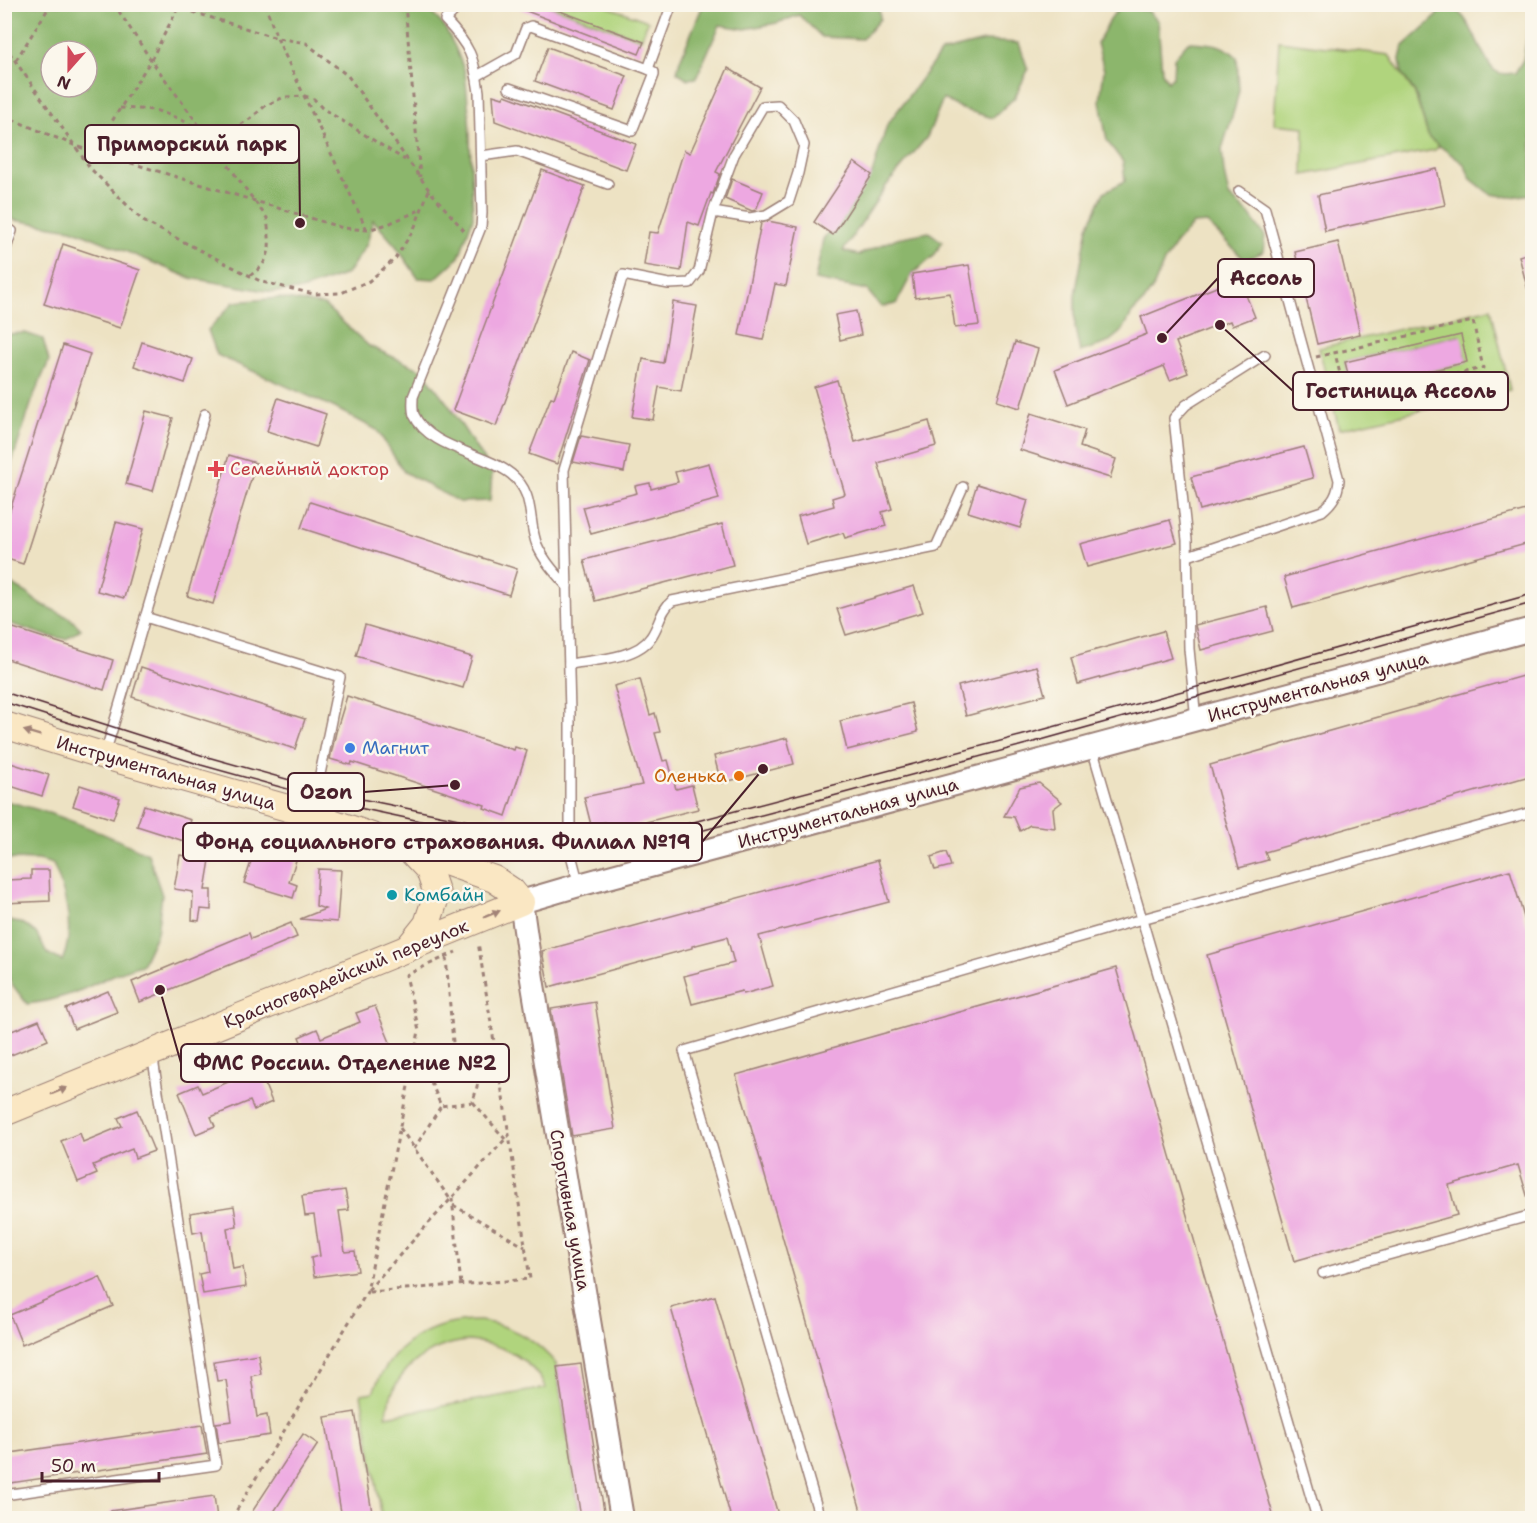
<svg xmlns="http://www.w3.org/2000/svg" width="1537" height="1523" font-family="'Shantell Sans',sans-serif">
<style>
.green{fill:#b0d47d;stroke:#7d7a54;stroke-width:1.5;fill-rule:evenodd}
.forest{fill:#8cb66c;stroke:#6b6a4c;stroke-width:1.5;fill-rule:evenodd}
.building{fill:#eda8e1}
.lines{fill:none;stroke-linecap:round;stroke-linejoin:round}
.service-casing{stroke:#9c8077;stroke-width:12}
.tertiary-casing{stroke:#9c8077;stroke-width:26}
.secondary-casing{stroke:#9c8077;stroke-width:28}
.path{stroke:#9c8077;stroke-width:3;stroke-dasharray:4.5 4.5;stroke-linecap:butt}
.service{stroke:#fff;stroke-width:9}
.tertiary{stroke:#fff;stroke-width:22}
.secondary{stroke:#fae7c3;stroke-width:26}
.tram{stroke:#4a1f2b;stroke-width:1.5}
.oneway{fill:#a28377}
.health-dot{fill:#e0444e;stroke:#fbf7ec;stroke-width:2}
.shop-dot{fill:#3f7fe0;stroke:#fbf7ec;stroke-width:2}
.food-dot{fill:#e8710a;stroke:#fbf7ec;stroke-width:2}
.culture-dot{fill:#0f9aa8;stroke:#fbf7ec;stroke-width:2}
.labels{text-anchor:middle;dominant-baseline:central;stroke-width:5;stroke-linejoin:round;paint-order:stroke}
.health-label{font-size:18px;fill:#be3a42;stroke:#fbf7ec;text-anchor:start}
.street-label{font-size:18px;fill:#4a1f2b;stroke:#fbf7ec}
.shop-label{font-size:18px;fill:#366cbe;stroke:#fbf7ec;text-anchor:start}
.food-label{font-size:18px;fill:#c56008;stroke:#fbf7ec;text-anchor:end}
.culture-label{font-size:18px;fill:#0d838f;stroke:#fbf7ec;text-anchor:start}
.leader{fill:none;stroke:#4a1f2b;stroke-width:2}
.callout-dot{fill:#4a1f2b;stroke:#fbf7ec;stroke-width:2}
.callout{fill:#fbf7ec;stroke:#4a1f2b;stroke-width:2}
.callout-label{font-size:20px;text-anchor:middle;font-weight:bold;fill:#4a1f2b}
</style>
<rect width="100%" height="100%" fill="#fbf7ec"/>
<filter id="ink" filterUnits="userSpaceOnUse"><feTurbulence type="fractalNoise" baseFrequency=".0167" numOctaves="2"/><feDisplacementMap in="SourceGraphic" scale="12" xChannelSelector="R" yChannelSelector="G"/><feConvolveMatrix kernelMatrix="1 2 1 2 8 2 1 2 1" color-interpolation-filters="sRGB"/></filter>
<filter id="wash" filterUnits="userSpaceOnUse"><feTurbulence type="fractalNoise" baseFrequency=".008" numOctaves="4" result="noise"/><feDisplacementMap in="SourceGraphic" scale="24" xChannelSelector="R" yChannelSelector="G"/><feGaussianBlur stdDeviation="1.35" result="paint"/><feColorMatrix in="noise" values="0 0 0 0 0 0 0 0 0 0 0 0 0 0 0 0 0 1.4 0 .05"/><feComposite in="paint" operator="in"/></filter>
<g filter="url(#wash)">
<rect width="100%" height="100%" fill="#ede2c3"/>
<g class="green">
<path d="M547,5H603L648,21L641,39Z"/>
<path d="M1279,41L1389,55L1414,92L1429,138L1439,146L1435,150L1303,175L1304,127L1274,124Z"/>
<path d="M1491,308L1510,390L1339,429L1319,348ZM1460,335L1467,362L1352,389L1345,362Z"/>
<path d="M481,1321C512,1326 536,1339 556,1364L580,1518H382L361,1394L373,1392C392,1344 430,1320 481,1321ZM469,1341C501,1343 531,1358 546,1388L386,1416C392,1372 426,1344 469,1341Z"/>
</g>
<g class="forest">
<path d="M418,4L429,10L444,26L455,47L465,72L469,113L473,218L459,257L435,279L418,278L396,246L373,220L367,244L347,274L301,290L272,292L190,278L72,229L14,220L4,214V5ZM51,51H87V87H51Z"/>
<path d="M703,5H879L880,19L862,39L822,37L799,15L777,23L745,29L720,25L696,78L688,79L677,72L680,60Z"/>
<path d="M1441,5C1470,5 1477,51 1493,69C1499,75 1508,74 1515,73L1523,60L1532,8V194L1510,197L1490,194L1471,179L1464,164L1429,138L1415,92L1402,74L1400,59L1403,47L1436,17Z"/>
<path d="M1123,6L1148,11L1158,21L1162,72L1168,82L1173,77L1174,58L1188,42C1208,43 1221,42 1237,57L1239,90L1235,107L1222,149L1224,173L1229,196L1249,214L1265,236L1263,252L1245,260L1207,223L1193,224L1177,241L1163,264L1154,286L1144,301L1132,313L1123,330L1107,343L1080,352L1075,328V295L1088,227L1104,192L1125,181L1123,162L1107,141L1100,101L1104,70L1097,43L1113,15Z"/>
<path d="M984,41L1019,43L1028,70L1015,97L993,118L962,109L943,99L927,137L886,186L843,251L859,255L897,238L929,232L942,242L934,256L912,274L896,304L881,307L867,290L815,280L823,239L872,174L887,125L941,52Z"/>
<path d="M279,298L324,305L369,346L422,370L448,404L492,473L490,501L459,502L404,472L377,430L333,407L217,355L208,330L234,302Z"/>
<path d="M25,333L43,339L49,361L34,395L9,471L5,497V339L9,334Z"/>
<path d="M5,581L27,593L37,602L70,618L81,629L66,639L48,636L5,622Z"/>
<path d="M5,801C55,812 101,832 148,854L162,895L157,933L142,965C120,970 102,981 81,990C64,997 46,1002 27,1004L11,983L5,968V920L24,924L36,933L47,953L62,961C76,930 66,894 53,864L39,860L5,859Z"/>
</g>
<g id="blocks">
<g class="building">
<path d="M508,4H541L644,42L639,54Z"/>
<path d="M548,47L627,76L614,110L535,81Z"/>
<path d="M728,68L760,87L716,172L720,174L713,194L711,193L699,226L688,222L681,271L644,265L649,232L658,233L684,150L690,153Z"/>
<path d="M493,95L503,98L505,95L636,144L626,170L495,121Z"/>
<path d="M854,162L872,175L833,235L814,222Z"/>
<path d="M1437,169L1445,205L1325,231L1318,195Z"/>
<path d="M542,170L585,186L496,426L453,410Z"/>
<path d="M732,179L763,192L756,210L752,211L725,199Z"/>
<path d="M768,221L798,227L786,286L775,284L763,340L739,335L761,223Z"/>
<path d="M1338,242L1360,334L1317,344L1295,252Z"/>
<path d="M63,244L140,270L120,328L44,304Z"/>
<path d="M1533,252V291H1528L1519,256Z"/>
<path d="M969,265L979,325L955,328L950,293L915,298L912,274Z"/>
<path d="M1239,278L1255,317L1232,326L1230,321L1176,342L1188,373L1170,380L1164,366L1068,404L1055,370L1147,334L1141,317Z"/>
<path d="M673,302L697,306L681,391L659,387L653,420L632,417L643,359L663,363Z"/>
<path d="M856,311L861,335L840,340L835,315Z"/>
<path d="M1461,335L1467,362L1352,390L1345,362Z"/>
<path d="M142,342L193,359L185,383L134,366Z"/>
<path d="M1015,342L1038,349L1020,408L997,401Z"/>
<path d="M63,345L90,354L23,564L4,558V529Z"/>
<path d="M571,352L590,360L557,464L529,454L551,397L554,398Z"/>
<path d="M837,380L855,442L929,421L936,446L878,463L892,509L882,512L886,526L845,538L843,533L806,544L798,516L834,506L832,498L845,494L814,387Z"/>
<path d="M278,398L326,414L316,447L267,431Z"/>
<path d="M146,411L173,418L153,491L126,484Z"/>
<path d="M1031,413L1085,430L1080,447L1116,459L1110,478L1020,450Z"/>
<path d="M581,436L629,445L624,472L573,462Z"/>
<path d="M1304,447L1313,478L1200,510L1191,477Z"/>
<path d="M229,455L256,463L213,604L187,596Z"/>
<path d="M709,463L719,499L591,534L583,507L637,493L635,486L650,483L651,489L678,482L675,472Z"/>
<path d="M977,484L1028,500L1020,528L968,512Z"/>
<path d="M310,502L517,569L509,595L301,528Z"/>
<path d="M1533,508V542L1293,608L1284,577Z"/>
<path d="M1170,520L1177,543L1087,567L1080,544Z"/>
<path d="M116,522L143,529L124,598L97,591Z"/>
<path d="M722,524L733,565L595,601L584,560Z"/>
<path d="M914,586L923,612L846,635L837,609Z"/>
<path d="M1267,607L1273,631L1201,650L1195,625Z"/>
<path d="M4,625L113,660L104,690L4,658Z"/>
<path d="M365,625L472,657L463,688L356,656Z"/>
<path d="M1163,631L1171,658L1078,684L1071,657Z"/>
<path d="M1037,666L1045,695L966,716L958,686Z"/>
<path d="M141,667L305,719L295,749L132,697Z"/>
<path d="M1533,673V775L1265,852L1268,860L1239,868L1210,765Z"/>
<path d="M640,679L650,715L655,713L660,732L655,733L663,761L668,760L676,789L692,785L698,809L630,826L631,830L617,834L610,830L605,822L591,825L584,797L642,785L614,686Z"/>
<path d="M347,696L514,750L515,747L527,751L506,816L484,808L485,805L352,762L351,765L330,759L336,732Z"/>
<path d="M911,703L918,732L847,750L840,721Z"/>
<path d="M787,738L794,764L721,783L714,756Z"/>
<path d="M4,761L49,775L42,796L4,784Z"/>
<path d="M1039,783L1062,802L1053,809L1055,828L1030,825L1020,831L1014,817L1004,816L1020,787Z"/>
<path d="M80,785L120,798L113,819L73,806Z"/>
<path d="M144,805L191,820L184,841L137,826Z"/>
<path d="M214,827L298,854L289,882L297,885L293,898L244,883L251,862L207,848Z"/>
<path d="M946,852L951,866L935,870L931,857Z"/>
<path d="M180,855L210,860L205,890H211V910L201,909L199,921L192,920L193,892L174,889Z"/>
<path d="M878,860L889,902L759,936L773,986L743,994L742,991L692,1004L684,976L734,963L727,937L692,946V948L549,987L542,951Z"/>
<path d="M318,869L341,870L337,922L300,919L325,909L316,906Z"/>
<path d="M31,870H49L50,901L4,903V880L31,879Z"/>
<path d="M1510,870L1526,924L1533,922V1202H1529L1518,1165L1449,1185L1457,1215L1294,1261L1207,955Z"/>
<path d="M291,923L297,937L140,1002L132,982L249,933L251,939Z"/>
<path d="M1116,968L1274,1518H863L736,1075Z"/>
<path d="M108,991L117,1012L74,1029L66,1009Z"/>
<path d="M595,1002L615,1129L572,1136L551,1009Z"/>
<path d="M375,1006L392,1047L373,1054L369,1045L331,1061L334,1070L316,1078L299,1037L317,1029L321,1038L360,1022L356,1013Z"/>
<path d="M39,1020L48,1040L4,1058V1034Z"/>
<path d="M255,1061L272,1102L254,1110L250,1101L211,1117L215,1126L196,1134L179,1093L198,1085L202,1093L240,1077L237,1069Z"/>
<path d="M137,1110L154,1151L135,1158L132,1149L93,1165L97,1174L78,1182L61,1141L80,1133L83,1142L122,1126L118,1118Z"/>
<path d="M345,1190L349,1210L339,1211L345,1252L355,1251L358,1271L314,1277L311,1258L320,1256L314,1215L305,1216L302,1196Z"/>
<path d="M234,1206L237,1226L227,1228L233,1269L243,1267L246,1287L203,1294L199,1274L208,1272L202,1231L193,1233L190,1213Z"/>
<path d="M100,1277L113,1306L22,1345L10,1315Z"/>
<path d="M715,1296L779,1518H731L671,1308Z"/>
<path d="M258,1354L261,1374L251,1376L257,1417L267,1415L270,1435L219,1443L216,1423L232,1421L226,1380L217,1381L214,1361Z"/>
<path d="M581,1364L605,1518H581L557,1367Z"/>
<path d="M355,1412L373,1518H342L325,1417Z"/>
<path d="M202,1425L207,1454L4,1484V1454Z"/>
<path d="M303,1434L318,1444L270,1518H248Z"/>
<path d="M214,1496L217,1518H111L110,1511Z"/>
</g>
</g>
</g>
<g filter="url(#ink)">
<use href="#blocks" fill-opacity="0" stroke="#9c8077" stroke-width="1.5"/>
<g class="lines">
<defs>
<g id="service">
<path d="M461,4L445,20C470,46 474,57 479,92L482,213L481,227L413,397C413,402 412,409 414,415C430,449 483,452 511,474C536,494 527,520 537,545C544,561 556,574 567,586"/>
<path d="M477,76L516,54L526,28L531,26L648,69L672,4"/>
<path d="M509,88L632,131L654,75V72L648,69"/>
<path d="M481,156L517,151L608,184"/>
<path d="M4,226L12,231L4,254"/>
<path d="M1188,556L1322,511C1333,502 1338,494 1339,480L1265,209L1239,191"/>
<path d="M145,617L340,677L312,813"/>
<path d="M569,664C593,660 637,659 651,637C660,624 660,611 672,601L936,547L963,487"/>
<path d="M1196,720L1189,649L1187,540L1174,418L1186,405L1265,355"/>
<path d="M1092,748L1317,1518"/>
<path d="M105,754L205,414"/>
<path d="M579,885L570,851V713L564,470L623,275L669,284L690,283L699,271L713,212L734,155L763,106L778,105L794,121L804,145L798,173L789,201L766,215L750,218L713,212"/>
<path d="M1323,1273L1532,1215"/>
<path d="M4,1495L216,1465L152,1053"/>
<path d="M820,1518L684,1051L1142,919L1532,812"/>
</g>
<path id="tertiary" d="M622,1518L532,979L521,902L579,885L1532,629"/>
<g id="secondary">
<path d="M4,725L105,756L312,815L494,879L512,891L521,902L4,1113"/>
<path d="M407,949L427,924L437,894L429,870L410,850"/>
</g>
</defs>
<use href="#service" class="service-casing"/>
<use href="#tertiary" class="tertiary-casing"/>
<use href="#secondary" class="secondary-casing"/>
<g class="path">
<path d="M114,4L151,60L267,218C270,244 274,261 249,276"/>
<path d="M167,4L277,38L306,43L348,76L429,190L467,234"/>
<path d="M265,4L277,38L367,230"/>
<path d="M405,4L420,177"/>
<path d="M428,4L437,12"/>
<path d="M4,45L91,169L143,221L262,282L314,294L341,293L369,281L395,259L414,229L429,190"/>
<path d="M16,60L51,4"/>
<path d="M120,108L155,110L180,119L203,131L234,128L250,119L265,106L284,97L304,96L314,99L322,108L405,160"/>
<path d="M4,116L76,146L343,228L367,230L388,224L420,210"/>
<path d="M93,151L151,60L180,4"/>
<path d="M1316,357L1473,321L1483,368L1346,399L1335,353"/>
<path d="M1413,384L1418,411"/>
<path d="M446,957L454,1055"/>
<path d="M454,1055L481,1071L473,1102L441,1106L429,1077Z"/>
<path d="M481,1071L497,1064"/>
<path d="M411,1073L429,1077"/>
<path d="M473,1102L505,1139"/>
<path d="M400,1128L450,1199"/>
<path d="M414,1149L441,1106"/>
<path d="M452,1198L461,1285"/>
<path d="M453,1205L525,1247"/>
<path d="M368,1290L509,1135L478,942"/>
<path d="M369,1292L530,1279L509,1135"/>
<path d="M232,1518L367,1292L419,1031L406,975L456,952"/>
</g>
<use href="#service" class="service"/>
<use href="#tertiary" class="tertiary"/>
<use href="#secondary" class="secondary"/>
<g class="tram">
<path d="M4,692L204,756L347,796L570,842L592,843L633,838L1031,733L1532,594"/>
<path d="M4,702L201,765L345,805L495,837L570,851L592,852L635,848L792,807L1034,742L1532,603"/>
</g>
</g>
<defs><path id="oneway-solid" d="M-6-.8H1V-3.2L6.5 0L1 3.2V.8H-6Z" transform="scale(1.5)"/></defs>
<g class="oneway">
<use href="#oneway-solid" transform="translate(32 733) rotate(-163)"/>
<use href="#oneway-solid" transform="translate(492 914) rotate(-22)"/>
<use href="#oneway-solid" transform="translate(59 1091) rotate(-22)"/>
</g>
</g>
<path class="health-dot" d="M213 460h6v6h6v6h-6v6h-6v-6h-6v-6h6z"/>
<circle class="shop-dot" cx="350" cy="748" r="6"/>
<circle class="food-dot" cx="739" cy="776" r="6"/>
<circle class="culture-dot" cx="392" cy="895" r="6"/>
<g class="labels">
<g class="health-label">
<text x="230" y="469">Семейный доктор</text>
</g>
<g class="street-label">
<text transform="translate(1318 687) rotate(-15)">Инструментальная улица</text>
<text transform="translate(166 773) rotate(16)">Инструментальная улица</text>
<text transform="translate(848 813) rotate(-15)">Инструментальная улица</text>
<text transform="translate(346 974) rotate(-22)">Красногвардейский переулок</text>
<text transform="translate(570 1210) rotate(80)">Спортивная улица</text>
</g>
<g class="shop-label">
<text x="362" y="748">Магнит</text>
</g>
<g class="food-label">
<text x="727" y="776">Оленька</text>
</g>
<g class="culture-label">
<text x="404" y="895">Комбайн</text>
</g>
</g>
<path class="leader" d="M300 223L299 144M1162 338L1218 278M1220 325L1293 391M455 785L364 792M763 769L702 842M160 990L181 1063"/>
<g class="callout-dot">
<circle cx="300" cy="223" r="6"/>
<circle cx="1162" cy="338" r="6"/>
<circle cx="1220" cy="325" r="6"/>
<circle cx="455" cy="785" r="6"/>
<circle cx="763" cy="769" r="6"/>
<circle cx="160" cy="990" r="6"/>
</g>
<g class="callout">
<rect x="85" y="125" width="214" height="38" rx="6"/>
<rect x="1218" y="259" width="96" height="38" rx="6"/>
<rect x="1293" y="372" width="215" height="38" rx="6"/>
<rect x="288" y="773" width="76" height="38" rx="6"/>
<rect x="183" y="823" width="519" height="38" rx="6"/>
<rect x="181" y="1044" width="328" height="38" rx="6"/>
</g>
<g class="callout-label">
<text x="192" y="151">Приморский парк</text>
<text x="1266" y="285">Ассоль</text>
<text x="1401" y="398">Гостиница Ассоль</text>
<text x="326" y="799">Ozon</text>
<text x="443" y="849">Фонд социального страхования. Филиал №19</text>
<text x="345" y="1070">ФМС России. Отделение №2</text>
</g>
<rect width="1537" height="1523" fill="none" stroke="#fbf7ec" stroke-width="24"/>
<g transform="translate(69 69) rotate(201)"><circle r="28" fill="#fbf7ec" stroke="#b4a19f" stroke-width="1.5"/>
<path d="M0-4.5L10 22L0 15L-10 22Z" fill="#d1495b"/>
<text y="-9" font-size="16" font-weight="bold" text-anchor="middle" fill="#4a1f2b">N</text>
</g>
<path d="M42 1472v9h117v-9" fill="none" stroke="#4a1f2b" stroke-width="3"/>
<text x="51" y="1472" font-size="18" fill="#4a1f2b" stroke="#fbf7ec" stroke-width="4.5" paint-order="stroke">50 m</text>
</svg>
